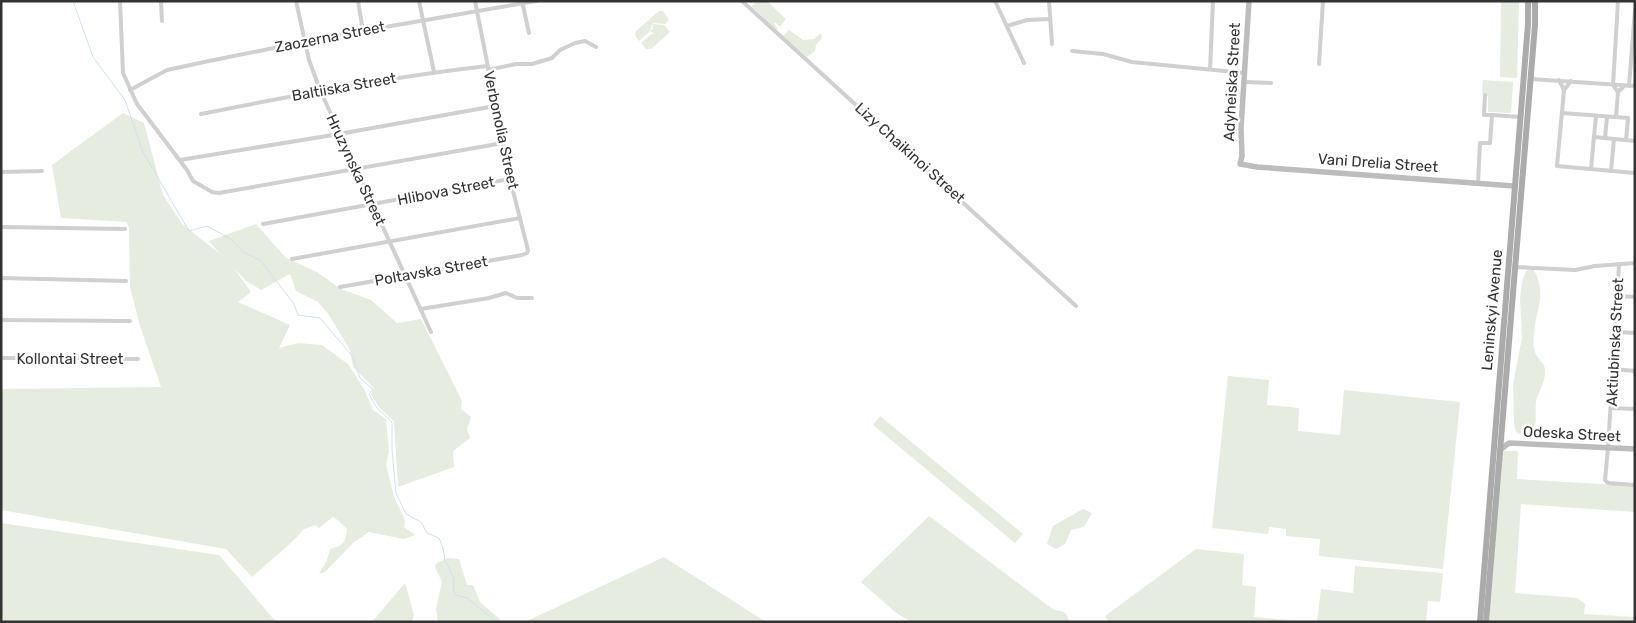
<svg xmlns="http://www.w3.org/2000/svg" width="1636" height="623" font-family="Rubik,sans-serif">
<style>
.green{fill:#e6ecdf}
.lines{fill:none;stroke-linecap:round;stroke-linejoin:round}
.stream{stroke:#cfe2ee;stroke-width:1}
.street{stroke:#d0d0d0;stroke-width:4}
.secondary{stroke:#bdbdbd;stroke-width:5.5}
.primary{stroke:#ababab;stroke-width:6}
.labels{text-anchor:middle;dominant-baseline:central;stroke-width:5;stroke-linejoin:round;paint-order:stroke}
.street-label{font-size:15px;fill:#333;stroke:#fff}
</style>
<rect width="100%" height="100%" fill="#fff"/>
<g class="green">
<path d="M757,1H767L786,19L780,27L775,22L774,24L778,28L776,30L751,6Z"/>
<path d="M1501,1H1519L1517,78L1500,77Z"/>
<path d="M659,11H663L669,20L665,24L653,23L650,30H652L653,24L664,25L670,32L651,49H646L642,44V42L652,34H655L650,31L639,41L635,35L636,31Z"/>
<path d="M789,30L803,40L814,39L821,33L822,38L816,45L815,51L807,57L783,36Z"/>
<path d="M1483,80L1513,82L1511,113L1488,112V96L1482,94Z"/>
<path d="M123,113L144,123L163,195L182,224L219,253L209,241L256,224L286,258L317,272L341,289L371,300L397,323L421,319L462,401L461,409L471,417L467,429L470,438L453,451L454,467L398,487L394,422L379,407L371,394L374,388L353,367L350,350L329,315L318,302L296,291L290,274L261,290L245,280L233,267L251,292L238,302L290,325L279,348L298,343L322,345L348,364L364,389L373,410L386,419L389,452L386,465L394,497L405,520L404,527L415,535L404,539L369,532L354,542L325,572L319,574L327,560L330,549C343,546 346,542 347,529L339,521L333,517L319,528L316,525L304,529L293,541L252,577L226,549L1,510V389L161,387L140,326L130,287L129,228L127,222L61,218L52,165Z"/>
<path d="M1529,270H1534C1547,294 1536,309 1534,333C1533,340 1533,350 1537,356C1540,361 1544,363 1545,369C1546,381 1540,388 1537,398C1534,407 1537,416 1535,425C1534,429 1532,432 1529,434H1519L1516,431L1514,424L1513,384L1522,338L1520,298L1522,282L1526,271Z"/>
<path d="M1228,376L1269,380L1267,405L1299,408L1298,431L1340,435L1344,390L1460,402L1443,569L1319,556L1320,539L1286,536V529L1269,527L1268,534L1212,528Z"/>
<path d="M880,416L1023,534L1015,543L873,425Z"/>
<path d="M1502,451H1518L1517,479L1635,486V512L1521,504L1515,593L1577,598L1585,604L1584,614L1635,617V622H1489Z"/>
<path d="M1083,509L1092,513L1084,527L1071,530L1065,544L1056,549L1047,544L1053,526Z"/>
<path d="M929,516L1054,610C1064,611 1067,612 1069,622H911L895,612L861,582Z"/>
<path d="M1,523L219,555L276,622H1Z"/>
<path d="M1196,549L1244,554L1242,585L1256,587L1254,617L1312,622H1109L1105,616Z"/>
<path d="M664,557L766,622L527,621Z"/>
<path d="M448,558L459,559L467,585H473L480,602L503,622H438L436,609L442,582L435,567L437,563Z"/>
<path d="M1355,566L1443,573L1440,602L1428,601L1426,622H1317L1321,589L1353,593Z"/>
<path d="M405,583L414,615L412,622H372Z"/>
</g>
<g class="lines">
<path class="stream" d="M73,1L93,57L125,100L143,152L189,231L207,226L231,239L243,252L260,260L294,304L298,315L320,318L353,357L360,378L373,389L369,394L377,408L392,422V450L396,493L406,514L421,522L427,533L439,538L443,548L445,560L454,578L453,588L455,595L467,598L497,622"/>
<g class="street">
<path d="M120,1L123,73L137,104L187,170L193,181L212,192L219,193L503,143"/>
<path d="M161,1L162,21"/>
<path d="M296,1L309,60L320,90L431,332"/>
<path d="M358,1L363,31"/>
<path d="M419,1L434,72"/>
<path d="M522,1L529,33"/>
<path d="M742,1L1076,306"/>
<path d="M995,1L1024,63"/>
<path d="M1049,1L1052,44"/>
<path d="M1618,1L1613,85L1618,92L1624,86"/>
<path d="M1007,26L1027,20L1050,19"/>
<path d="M1072,51L1103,54L1132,62L1245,73"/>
<path d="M1319,64L1323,1"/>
<path d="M1210,69L1213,1"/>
<path d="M488,70L516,64H532L552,58L560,50L575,43L585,41L596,47"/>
<path d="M1531,79L1635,86"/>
<path d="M1559,80L1564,90L1571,81"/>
<path d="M1245,82L1271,83"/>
<path d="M1629,86L1635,10"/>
<path d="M130,90L167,70L209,61L333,36L536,1"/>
<path d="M1564,90L1557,166L1635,173"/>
<path d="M1485,95L1484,115H1492"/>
<path d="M1562,113L1628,118L1626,140"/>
<path d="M201,114C296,95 391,77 487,66"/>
<path d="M1596,116L1594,137L1635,141"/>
<path d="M1616,117L1618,92"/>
<path d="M1605,138L1607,117"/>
<path d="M180,160L339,134L495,106"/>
<path d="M1591,169L1594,136"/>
<path d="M1611,171L1614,139"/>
<path d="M1,172L42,171"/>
<path d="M1478,183L1480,143H1490L1492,115L1520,117"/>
<path d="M263,224L510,179"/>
<path d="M1,227L125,229"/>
<path d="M292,259L520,218"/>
<path d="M1619,264L1608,448L1605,480L1608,483L1635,485"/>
<path d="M1515,267L1575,270L1595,266L1635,263"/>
<path d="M1,278L126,281"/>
<path d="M340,287L522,255L527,253L528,250L510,179L475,1"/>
<path d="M1618,296L1635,297"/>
<path d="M421,309L489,298L506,293L517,298H532"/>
<path d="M1,320L130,321"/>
<path d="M1616,332L1635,333"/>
<path d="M1,358L138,359"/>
<path d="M1613,369L1635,371"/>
<path d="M1611,408L1635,409"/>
</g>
<g class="secondary">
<path d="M1249,1L1241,128L1242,156L1240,164L1257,167L1514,186"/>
<path d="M1500,450L1509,443L1635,449"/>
</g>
<g class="primary">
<path d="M1480,622L1528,24V1"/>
<path d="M1486,622L1535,25V1"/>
</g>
</g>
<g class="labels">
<g class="street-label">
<text transform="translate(330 37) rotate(-11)">Zaozerna Street</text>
<text transform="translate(1232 82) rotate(-87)">Adyheiska Street</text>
<text transform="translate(344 87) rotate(-10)">Baltiiska Street</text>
<text transform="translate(501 130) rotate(78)">Verbonolia Street</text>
<text transform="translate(910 153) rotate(42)">Lizy Chaikinoi Street</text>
<text transform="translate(1378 163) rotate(4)">Vani Drelia Street</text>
<text transform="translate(356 170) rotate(65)">Hruzynska Street</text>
<text transform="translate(446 191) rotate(-11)">Hlibova Street</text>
<text transform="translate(431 271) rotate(-10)">Poltavska Street</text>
<text transform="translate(1492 310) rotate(-85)">Leninskyi Avenue</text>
<text transform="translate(1615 342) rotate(-87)">Aktiubinska Street</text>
<text x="70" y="359">Kollontai Street</text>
<text transform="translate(1572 434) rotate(3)">Odeska Street</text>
</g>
</g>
<rect width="1636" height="623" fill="none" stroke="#333333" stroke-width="5"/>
</svg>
